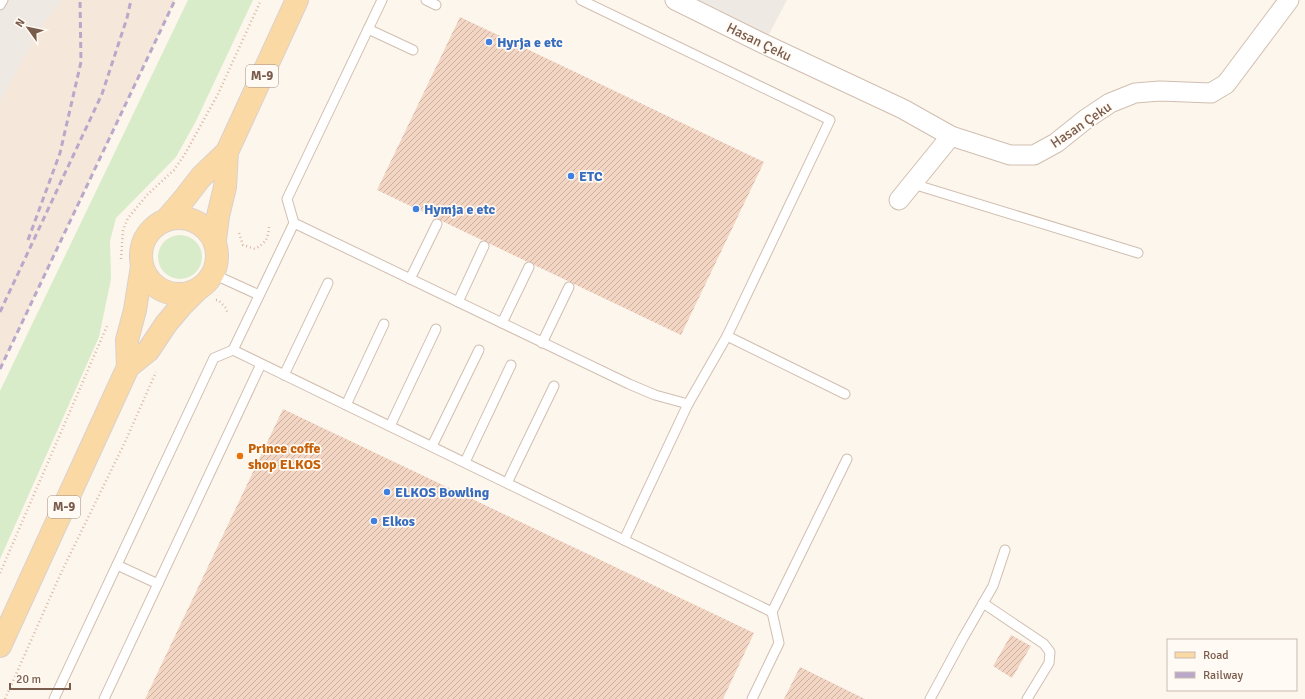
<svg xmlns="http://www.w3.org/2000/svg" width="1305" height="699" font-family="Signika,sans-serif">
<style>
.residential{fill:#f5e8da}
.industrial{fill:#efe9e4}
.grass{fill:#d8ecc9}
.building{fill:url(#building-hatch)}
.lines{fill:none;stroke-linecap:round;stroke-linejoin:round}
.lane-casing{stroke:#d1beb0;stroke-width:11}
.street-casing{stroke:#d1beb0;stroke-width:21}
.primary-casing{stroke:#dad1cd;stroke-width:24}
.path{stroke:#d9b8a5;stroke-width:2.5;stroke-dasharray:1 3;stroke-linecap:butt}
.lane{stroke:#fff;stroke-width:9}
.street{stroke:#fff;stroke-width:19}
.primary{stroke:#fbd9a5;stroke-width:22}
.rail{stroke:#b9a8c9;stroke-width:3;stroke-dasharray:6 4;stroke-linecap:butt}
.shop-dot{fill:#3f7fe0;stroke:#fffaf3;stroke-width:1.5}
.food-dot{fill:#e8710a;stroke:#fffaf3;stroke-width:1.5}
.labels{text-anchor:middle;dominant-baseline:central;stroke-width:3.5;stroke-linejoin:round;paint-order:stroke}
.shield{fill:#fffaf3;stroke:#a28b7f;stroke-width:1}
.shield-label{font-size:13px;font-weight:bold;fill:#7a5c4d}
.shop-label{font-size:14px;font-weight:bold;fill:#366cbe;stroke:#fffaf3;text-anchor:start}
.street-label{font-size:14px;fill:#7a5c4d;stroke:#fffaf3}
.food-label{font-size:14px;font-weight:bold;fill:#c56008;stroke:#fffaf3;text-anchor:start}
</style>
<defs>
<pattern id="building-hatch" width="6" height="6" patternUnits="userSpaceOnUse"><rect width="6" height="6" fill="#f3d5c3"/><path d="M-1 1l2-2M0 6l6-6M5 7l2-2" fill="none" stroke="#cab0a1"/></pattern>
</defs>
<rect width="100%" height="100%" fill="#fdf6ec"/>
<path class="residential" d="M0,0H175L0,369Z"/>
<g class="industrial">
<path d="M0,0H62L37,33L0,102Z"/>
<path d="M675,0H787L764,44Z"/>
</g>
<g class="grass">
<path d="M188,0H253L196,121L176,157L116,218L110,241L111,279L99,337L0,559V391Z"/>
<circle cx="180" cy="257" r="22"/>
</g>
<g class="building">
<path d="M460,17L764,162L681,335L377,190Z"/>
<path d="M283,409L754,633L723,699H145Z"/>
<path d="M1011,635L1031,646L1012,678L993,666Z"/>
<path d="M800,667L865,699H784Z"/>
</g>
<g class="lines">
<defs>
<g id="lane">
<path d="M382,0L287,199L294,223L233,350L772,612L779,643L752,699"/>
<path d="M426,0L436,5"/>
<path d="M0,5L3,0"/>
<path d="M368,29L413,50"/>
<path d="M913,184L1138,253"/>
<path d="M294,223L629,384L655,395L688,404L727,336L830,120L581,0"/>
<path d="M213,274L259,295"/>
<path d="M410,279L437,224"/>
<path d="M458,302L484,246"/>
<path d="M502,323L529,267"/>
<path d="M727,336L845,394"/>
<path d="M542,343L569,287"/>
<path d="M284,375L328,283"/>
<path d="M346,405L384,324"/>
<path d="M390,426L436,329"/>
<path d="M432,446L479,350"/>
<path d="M465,462L511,365"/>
<path d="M507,483L554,386"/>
<path d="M624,540L688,404"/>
<path d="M117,565L158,584"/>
<path d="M983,603L1044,644L1050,652L1049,663L1027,699"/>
<path d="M772,612L847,459"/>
<path d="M54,699L214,358L233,350"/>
<path d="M104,699L261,364"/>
<path d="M930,699L963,638L993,586L1005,550"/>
</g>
<g id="street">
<path d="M675,0L764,44L903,109L951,136L1010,155H1034L1056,143L1086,119L1110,103L1135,93L1160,91L1211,93L1226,84L1289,0"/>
<path d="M899,200L951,136"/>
</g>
<g id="primary">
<circle cx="179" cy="256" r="38"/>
<path d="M166,220L184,199L201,177L227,152L297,0"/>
<path d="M215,240L218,216L225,187L227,152"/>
<path d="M128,367L148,351L166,324L182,305L198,289"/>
<path d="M0,646L128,367L127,340L135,310L142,266"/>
</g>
</defs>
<use href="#lane" class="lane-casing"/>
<use href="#street" class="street-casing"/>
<use href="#primary" class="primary-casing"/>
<g class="path">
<path d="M239,233L243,245L255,249C265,243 268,240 269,227"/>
<path d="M121,259L123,230L128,218L147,195L174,170L185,154L218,94L261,0"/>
<path d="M216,300H218L226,308L228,314"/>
<path d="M0,573L107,326"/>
<path d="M5,699L61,573L125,442L156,372"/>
</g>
<use href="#lane" class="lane"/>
<use href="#street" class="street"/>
<use href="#primary" class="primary"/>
<g class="rail">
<path d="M28,240L60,153L81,62L80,0"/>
<path d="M0,312L102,94L127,18L131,0"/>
<path d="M0,369L175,0"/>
</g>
</g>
<g class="shop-dot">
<circle cx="489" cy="42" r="4"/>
<circle cx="571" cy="176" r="4"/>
<circle cx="416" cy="209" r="4"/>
<circle cx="387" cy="492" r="4"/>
<circle cx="374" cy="521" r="4"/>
</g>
<circle class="food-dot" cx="240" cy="456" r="4"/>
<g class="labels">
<g class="shield">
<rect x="246" y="65" width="32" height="22" rx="3"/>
<rect x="48" y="496" width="32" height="22" rx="3"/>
</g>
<g class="shield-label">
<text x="262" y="76">M-9</text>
<text x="64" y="507">M-9</text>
</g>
<g class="shop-label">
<text x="497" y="42">Hyrja e etc</text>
<text x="579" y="176">ETC</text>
<text x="424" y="209">Hymja e etc</text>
<text x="395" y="492">ELKOS Bowling</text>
<text x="382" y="521">Elkos</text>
</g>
<g class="street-label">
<text transform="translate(759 42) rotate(26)">Hasan Çeku</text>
<text transform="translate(1081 125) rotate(-34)">Hasan Çeku</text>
</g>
<g class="food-label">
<text x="248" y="448">Prince coffe<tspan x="248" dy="16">shop ELKOS</tspan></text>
</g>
</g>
<rect x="1167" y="639" width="130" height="52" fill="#fffaf3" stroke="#cabbb1"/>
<rect x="1175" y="652" width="20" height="6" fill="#fbd9a5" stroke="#cabbb1"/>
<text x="1203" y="659" font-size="12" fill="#7a5c4d">Road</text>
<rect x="1175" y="672" width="20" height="6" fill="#b9a8c9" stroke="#cabbb1"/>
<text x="1203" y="679" font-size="12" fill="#7a5c4d">Railway</text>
<g transform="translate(28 28) rotate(303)" stroke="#fffaf3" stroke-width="3" paint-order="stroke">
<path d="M0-3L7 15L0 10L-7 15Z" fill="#7a5c4d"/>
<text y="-6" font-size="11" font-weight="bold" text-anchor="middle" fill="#7a5c4d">N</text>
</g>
<path d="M10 683v6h60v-6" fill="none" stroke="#7a5c4d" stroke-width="2"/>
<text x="16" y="683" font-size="12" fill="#7a5c4d" stroke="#fffaf3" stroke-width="3" paint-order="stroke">20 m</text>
</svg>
